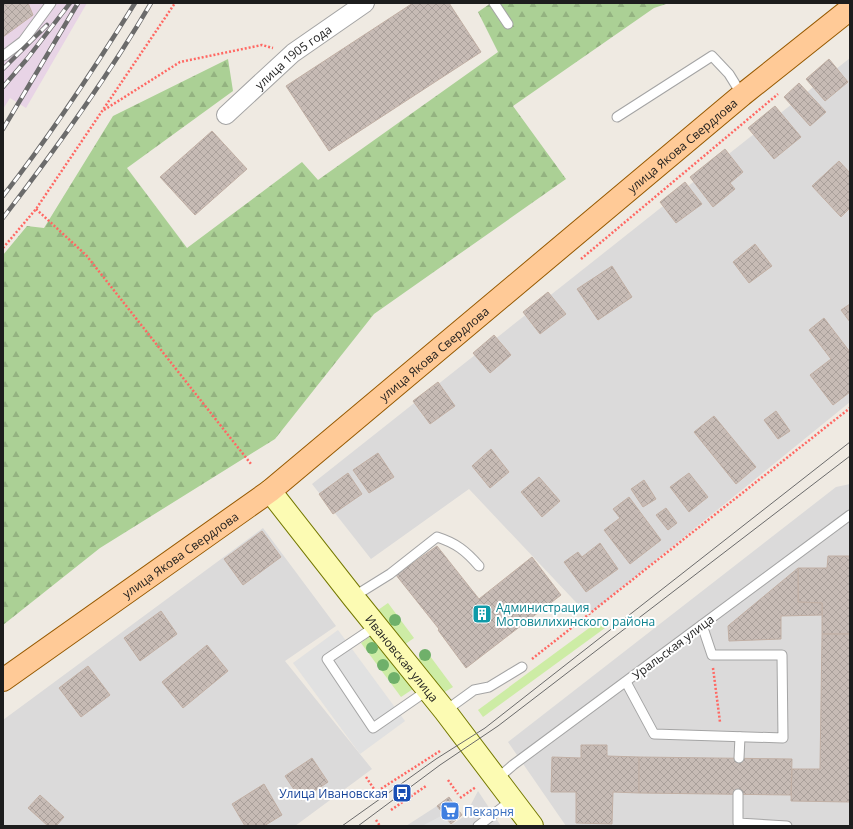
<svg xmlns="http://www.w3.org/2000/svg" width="853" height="829" font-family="'Open Sans',sans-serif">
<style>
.residential{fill:#dbdada}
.industrial{fill:#e8d4e6}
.grass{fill:#cdeca5}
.forest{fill:url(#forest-firs)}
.parking{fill:#e1e1e1}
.building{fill:url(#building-cross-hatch);stroke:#c1afa4}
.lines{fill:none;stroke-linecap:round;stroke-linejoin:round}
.lane-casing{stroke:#a4a4a4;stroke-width:11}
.street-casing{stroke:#a4a4a4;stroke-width:20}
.secondary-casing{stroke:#747800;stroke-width:24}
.primary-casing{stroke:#965900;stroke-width:24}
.path{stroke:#ff6863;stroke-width:2.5;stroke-dasharray:2 2;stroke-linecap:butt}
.lane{stroke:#fff;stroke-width:9}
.street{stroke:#fff;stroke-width:18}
.secondary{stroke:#fcfbb3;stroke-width:22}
.primary{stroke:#ffca97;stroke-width:22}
.tram{stroke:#6b6b6b;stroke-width:1}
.rail-casing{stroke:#6b6b6b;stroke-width:4.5}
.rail{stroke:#fff;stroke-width:3;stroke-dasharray:9;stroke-linecap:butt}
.tree{fill:#6fb06a}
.labels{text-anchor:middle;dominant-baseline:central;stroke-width:4;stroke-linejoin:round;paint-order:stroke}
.street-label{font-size:12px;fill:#1d1d1d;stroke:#fff}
.culture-label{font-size:12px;fill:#0d838f;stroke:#fff;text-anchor:start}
.transit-label{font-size:12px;fill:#164399;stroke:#fff;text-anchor:end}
.shop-label{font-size:12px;fill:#366cbe;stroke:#fff;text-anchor:start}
</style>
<defs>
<pattern id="forest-firs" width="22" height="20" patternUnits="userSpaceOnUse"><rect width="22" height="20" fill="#abd095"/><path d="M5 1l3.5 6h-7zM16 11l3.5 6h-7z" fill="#93b280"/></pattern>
<pattern id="building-cross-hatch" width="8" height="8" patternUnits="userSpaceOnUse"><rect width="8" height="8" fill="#c7bbb5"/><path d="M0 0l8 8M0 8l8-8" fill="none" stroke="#aaa09b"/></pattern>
</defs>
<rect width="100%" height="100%" fill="#efeae2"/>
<g class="residential">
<path d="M850,58V402L588,615L469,489L371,559L312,484Z"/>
<path d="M850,484V826H566L508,742L836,487Z"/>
<path d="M263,528L336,626L285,661L372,769L295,826H3V720Z"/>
<path d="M478,791L501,826H406L437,806L451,825L465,816Z"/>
</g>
<path class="industrial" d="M3,3H87L26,108L10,98L3,109Z"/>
<g class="grass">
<path d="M388,603L414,638L404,645L378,610Z"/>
<path d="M600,620L605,628L483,717L478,710Z"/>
<path d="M373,634L413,689L401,697L361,643Z"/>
<path d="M427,652L453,687L443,693L418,659Z"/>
</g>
<path class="forest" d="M491,3H669L654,8L513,106L566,179L374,314L275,439L100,548L3,625V255L27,226L44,228L113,116L228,59L233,91L127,168L187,248L302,162L318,180L498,52L478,12Z"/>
<g class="parking">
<path d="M338,630L405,721L360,754L293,663Z"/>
<path d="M443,815L451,826H422Z"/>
</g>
<g class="building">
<path d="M3,3H28L33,15L3,37Z"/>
<path d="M413,3H449L481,52L329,151L286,86Z"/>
<path d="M829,59L848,82L825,101L806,79Z"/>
<path d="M799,83L826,112L810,126L784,97Z"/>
<path d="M775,106L801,137L774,159L748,128Z"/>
<path d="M212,131L247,169L195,215L160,177Z"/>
<path d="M725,149L743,172L730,183L735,189L713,207L690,177Z"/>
<path d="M839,161L850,173V208L841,217L812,186Z"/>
<path d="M685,182L702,204L676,223L660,202Z"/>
<path d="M755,244L772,266L749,283L733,262Z"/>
<path d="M612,266L632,297L598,320L577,289Z"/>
<path d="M548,292L566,314L540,334L523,312Z"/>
<path d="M850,304V322L841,310Z"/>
<path d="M824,318L850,352V392L833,405L810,375L831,359L809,330Z"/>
<path d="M494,335L511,355L490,373L473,353Z"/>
<path d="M438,382L455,406L430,424L413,401Z"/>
<path d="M776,411L790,431L778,439L764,420Z"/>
<path d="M714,416L756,467L736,484L694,432Z"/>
<path d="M491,449L509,472L490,488L472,466Z"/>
<path d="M378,453L394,477L369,493L353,470Z"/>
<path d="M348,473L362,494L333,514L319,494Z"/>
<path d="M689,473L708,497L689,512L670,487Z"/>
<path d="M539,477L560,501L542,517L521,492Z"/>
<path d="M644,480L656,499L643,507L631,489Z"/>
<path d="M629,497L661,540L630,564L604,530L620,518L613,509Z"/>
<path d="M666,508L677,523L668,530L656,515Z"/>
<path d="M262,531L281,557L243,585L224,559Z"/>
<path d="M600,543L618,569L586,592L564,562L578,552L582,557Z"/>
<path d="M437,546L479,599L532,557L561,595L466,668L438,630L439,629L396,575Z"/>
<path d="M828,556H850V634H822V603L798,602V568H827Z"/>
<path d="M798,568V602L822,603V615L781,616V639L729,641L728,626Z"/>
<path d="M161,611L177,634L140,661L124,638Z"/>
<path d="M822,634H850V802L791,801L792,769H820Z"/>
<path d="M207,645L228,671L183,708L162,682Z"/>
<path d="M88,666L110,695L81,717L59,688Z"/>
<path d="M581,745H607V756L639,757V793L613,792L612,824L576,823V792H551L552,757L581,758Z"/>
<path d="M639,757L792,759L791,795L639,793Z"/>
<path d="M312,758L328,782L301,800L285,776Z"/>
<path d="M264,784L282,815L264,826H245L232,804Z"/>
<path d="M40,795L64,817L56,826H48L28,808Z"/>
<path d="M449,797L462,815L451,824L437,806Z"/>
</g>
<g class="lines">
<defs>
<g id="lane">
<path d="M494,3L508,24"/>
<path d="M3,56L23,41L51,3"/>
<path d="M617,117L712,56L729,74L742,95"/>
<path d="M353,597L390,574L437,537C456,543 466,551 479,566"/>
<path d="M376,626L327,659L373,728L428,690"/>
<path d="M626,682L654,734L783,738L782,655H712L702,625"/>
<path d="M445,711L474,690L489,687L522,667"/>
<path d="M739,758L740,737"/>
<path d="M497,779L513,765L850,515"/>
<path d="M738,794V823L787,826"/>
<path d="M478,826L512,800"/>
</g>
<g id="street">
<path id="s1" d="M226,115L293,53L365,3"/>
</g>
<g id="secondary">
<path id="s2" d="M270,491L353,597L445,711L532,826"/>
</g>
<g id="primary">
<path id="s3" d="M3,680L270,491L742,95L850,9"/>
</g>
</defs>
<use href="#lane" class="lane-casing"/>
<use href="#street" class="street-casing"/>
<use href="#secondary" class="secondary-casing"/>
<use href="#primary" class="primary-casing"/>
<g class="path">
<path d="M104,110L180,62L262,45L273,48"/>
<path d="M36,209L86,255L251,464"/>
<path d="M3,248L36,209L175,3"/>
<path d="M581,259L778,94"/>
<path d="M532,659L850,408"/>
<path d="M713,668L720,722"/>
<path d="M366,777L376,792L440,751"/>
<path d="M448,780L458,794"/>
<path d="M460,798L476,787"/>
<path d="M391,810L426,786"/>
<path d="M376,820L380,826"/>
</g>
<use href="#lane" class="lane"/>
<use href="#street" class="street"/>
<use href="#secondary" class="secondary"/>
<use href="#primary" class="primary"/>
<g class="tram">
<path d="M342,826L436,759L485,728L850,442"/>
<path d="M358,826L440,765L498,726L850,456"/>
</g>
<defs>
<g id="rail">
<path d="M3,69L47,25"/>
<path d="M3,87L27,59L70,3"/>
<path d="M3,129L78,3"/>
<path d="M3,196C51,135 94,69 135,3"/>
<path d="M3,218C56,149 107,78 151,3"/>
</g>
</defs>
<use href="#rail" class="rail-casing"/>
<use href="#rail" class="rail"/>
</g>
<g class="tree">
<circle cx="395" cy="620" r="6"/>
<circle cx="372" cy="648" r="6"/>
<circle cx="425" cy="655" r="6"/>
<circle cx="383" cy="665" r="6"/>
<circle cx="394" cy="678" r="6"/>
</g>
<defs>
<symbol id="building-square" viewBox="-11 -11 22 22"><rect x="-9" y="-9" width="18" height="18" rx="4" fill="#0f9aa8" stroke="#fff"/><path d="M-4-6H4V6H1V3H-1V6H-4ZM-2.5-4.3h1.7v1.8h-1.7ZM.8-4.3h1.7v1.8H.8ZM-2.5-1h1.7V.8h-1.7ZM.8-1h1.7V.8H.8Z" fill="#fff"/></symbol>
<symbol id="bus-square" viewBox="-11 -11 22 22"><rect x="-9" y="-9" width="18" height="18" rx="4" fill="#1a4fb4" stroke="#fff"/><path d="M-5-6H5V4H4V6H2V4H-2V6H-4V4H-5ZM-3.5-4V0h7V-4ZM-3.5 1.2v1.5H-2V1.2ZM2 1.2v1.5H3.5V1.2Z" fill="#fff"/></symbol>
<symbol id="supermarket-square" viewBox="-11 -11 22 22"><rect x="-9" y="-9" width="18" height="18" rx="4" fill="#3f7fe0" stroke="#fff"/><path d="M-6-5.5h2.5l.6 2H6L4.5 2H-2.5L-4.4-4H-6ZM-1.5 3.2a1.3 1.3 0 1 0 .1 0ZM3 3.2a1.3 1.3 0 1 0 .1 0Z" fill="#fff"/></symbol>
</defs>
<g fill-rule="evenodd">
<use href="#building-square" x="471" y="603" width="22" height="22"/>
<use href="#bus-square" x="391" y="782" width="22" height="22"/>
<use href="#supermarket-square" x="439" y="800" width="22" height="22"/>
</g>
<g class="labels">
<g class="street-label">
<text stroke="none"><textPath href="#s1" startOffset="89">улица 1905 года</textPath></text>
<text stroke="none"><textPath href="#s3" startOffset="865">улица Якова Свердлова</textPath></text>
<text stroke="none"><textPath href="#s3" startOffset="541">улица Якова Свердлова</textPath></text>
<text stroke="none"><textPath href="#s3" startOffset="217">улица Якова Свердлова</textPath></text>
<text transform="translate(673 647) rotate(-37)">Уральская улица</text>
<text stroke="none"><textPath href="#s2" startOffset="213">Ивановская улица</textPath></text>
</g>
<g class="culture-label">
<text x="496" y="607">Администрация<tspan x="496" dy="14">Мотовилихинского района</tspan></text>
</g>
<g class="transit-label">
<text x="388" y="793">Улица Ивановская</text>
</g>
<g class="shop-label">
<text x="464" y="811">Пекарня</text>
</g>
</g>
<rect width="853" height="829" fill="none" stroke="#1d1d1d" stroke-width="8"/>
</svg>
